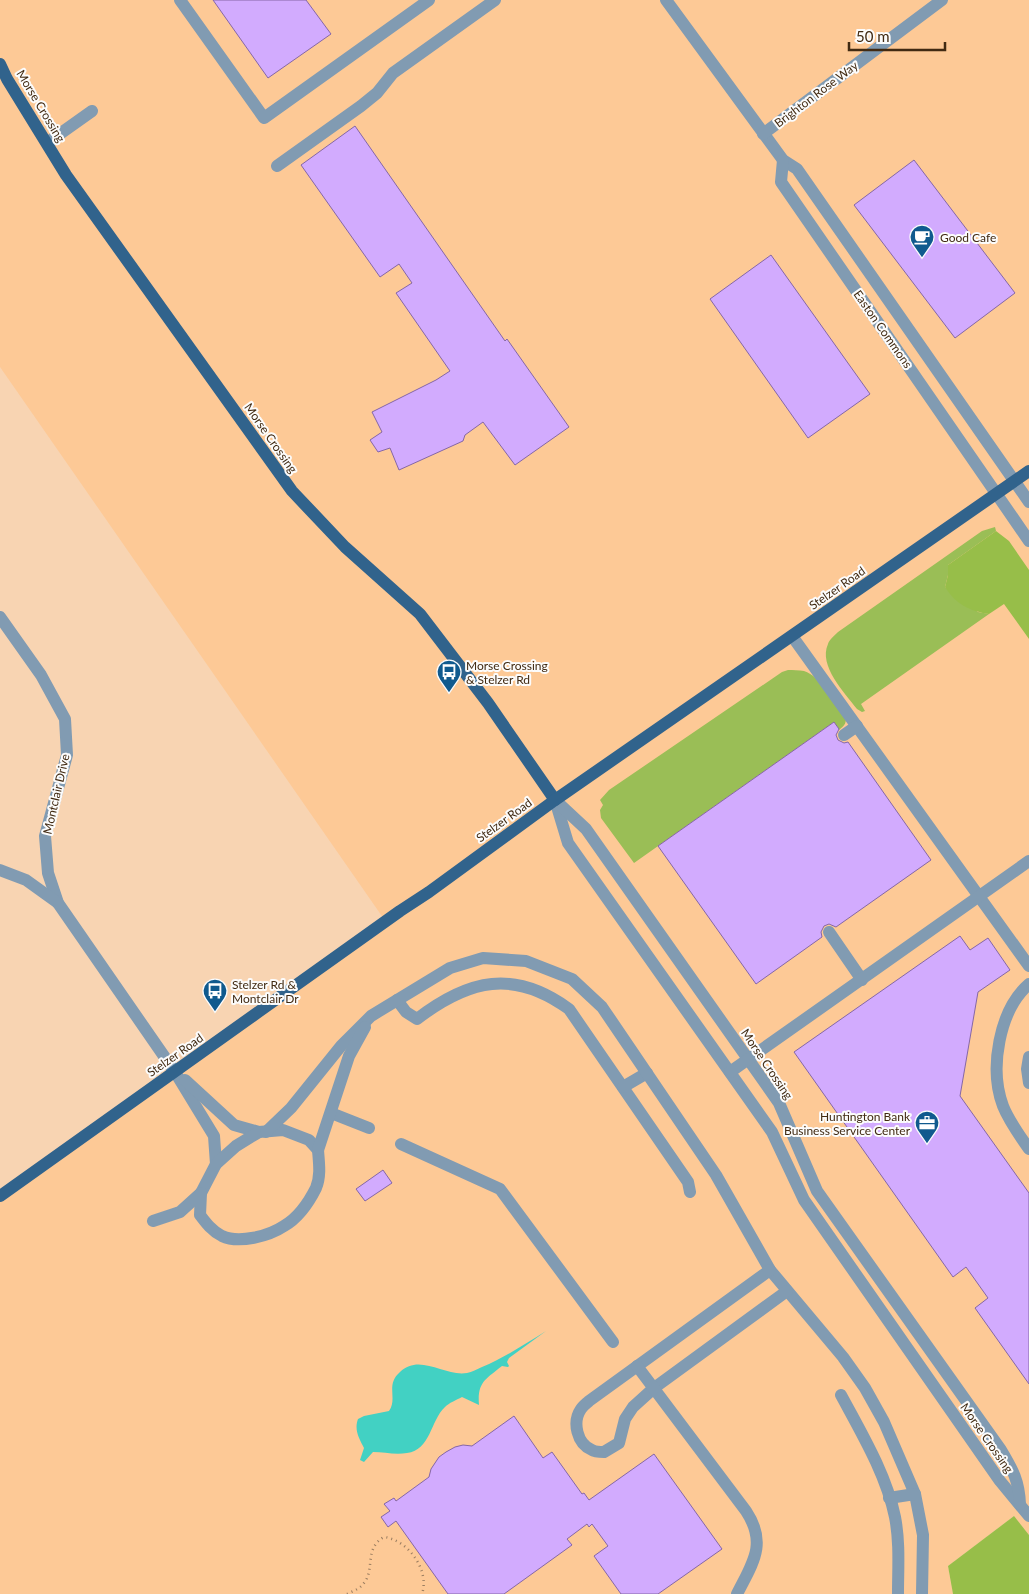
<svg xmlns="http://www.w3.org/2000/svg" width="1029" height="1594" font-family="Lato,sans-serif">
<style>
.built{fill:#fdc996}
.green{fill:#9abe56}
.forest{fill:#97be49}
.water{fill:#42d1c3}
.building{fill:#d2abfe;stroke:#8567a6}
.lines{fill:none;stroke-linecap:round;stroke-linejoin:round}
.path{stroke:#9a7d60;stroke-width:2.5;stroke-dasharray:1 4;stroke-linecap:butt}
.minor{stroke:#819bb2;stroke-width:12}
.major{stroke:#31638c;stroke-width:12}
.labels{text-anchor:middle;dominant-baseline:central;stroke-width:4;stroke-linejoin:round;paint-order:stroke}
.street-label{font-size:12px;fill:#412a12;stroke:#fcfcfc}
.poi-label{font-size:12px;fill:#412a12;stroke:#fcfcfc;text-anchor:start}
</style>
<rect width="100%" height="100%" fill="#f8d4b2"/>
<path class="built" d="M0,0H1029V1535L1014,1516L948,1566L953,1594H0V1196L386,922L0,367Z"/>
<g class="green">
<path d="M995,527L996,531L948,565V575L945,587L978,612L989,614L861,704L865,711L862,712L857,709C845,693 818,666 828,644C829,640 834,636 838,632L982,531Z"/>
<path d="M788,670C793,670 799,670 804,671C821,676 835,704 846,718C846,724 844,726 839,730L834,722L634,863L601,818L600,810L603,805L600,800L609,790L782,672Z"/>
</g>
<g class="forest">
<path d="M996,531L1009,541L1029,570V639L1004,604L989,614C969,611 956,604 945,587L948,575V565Z"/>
<path d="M1014,1516L1029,1535V1594H953L948,1566Z"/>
</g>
<path class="water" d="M546,1331L509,1358L507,1362L509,1366L508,1367L502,1366C486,1379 477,1382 479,1405L462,1397C456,1400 449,1403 445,1407C430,1421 431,1450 407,1453C395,1455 384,1452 373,1452L364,1462L360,1460L364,1448C359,1438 354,1430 358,1419L364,1416L389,1411C398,1398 385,1385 400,1372C420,1353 445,1377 467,1373C472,1372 477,1369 482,1367C504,1358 525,1344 546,1331Z"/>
<g class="building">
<path d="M213,0H306L331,34L268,78Z"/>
<path d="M355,126L505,341L507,339L569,427L515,465L483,422L465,435L463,441L399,470L390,448L378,452L370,440L382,432L372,412L436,380L450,371L396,293L412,283L399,264L380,277L301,165Z"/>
<path d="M914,160L1015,293L955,338L854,205Z"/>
<path d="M771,255L870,394L808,438L710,299Z"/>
<path d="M834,722L839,729L836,735L838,740L844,743L848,742L931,860L836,927L829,924L824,926L821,932L822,937L756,984L658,846Z"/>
<path d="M960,936L970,950L988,938L1010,970L978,992L960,1096L1029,1193V1384L975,1308L988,1298L966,1267L953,1277L794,1052Z"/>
<path d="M383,1170L392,1183L365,1201L356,1189Z"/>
<path d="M514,1416L543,1458L552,1452L582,1494L584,1493L589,1500L654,1454L722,1549L658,1594H621L594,1556L608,1546L592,1524L589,1527L587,1524L567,1539L572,1545L504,1594H448L396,1521L388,1527L381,1517L390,1511L384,1504L394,1498L396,1501L429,1477L431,1469L439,1457L446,1452L455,1447L463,1445L472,1446Z"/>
</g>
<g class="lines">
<path class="path" d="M347,1594C353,1591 360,1589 364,1583C375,1570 364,1548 384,1537C408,1540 430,1570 422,1594"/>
<g class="minor">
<path d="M180,0L264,118L429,0"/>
<path d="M666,0L783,160L797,169L1029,502"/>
<path d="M763,134L942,0"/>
<path d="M47,143L92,111"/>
<path d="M783,160L781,182L1029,541"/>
<path d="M277,166L361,106L377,93L393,73L495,0"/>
<path d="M0,617L41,675L65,719L67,755L45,836L48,873L58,903L175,1072L214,1136L216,1164"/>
<path d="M792,636L1029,966"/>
<path d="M844,735L857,726"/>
<path d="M555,800L568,843L772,1132L804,1200L1000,1481L1029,1516"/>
<path d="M556,801L586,829L779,1103L817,1191L1001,1450C1013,1470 1019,1481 1020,1504"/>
<path d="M0,870L26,880L58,903"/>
<path d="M829,932L862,980"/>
<path d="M1029,984C999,1010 989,1069 1003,1106C1009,1121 1019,1135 1029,1149"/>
<path d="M397,1000L406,1012L417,1019C469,979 514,969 569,1009L688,1182L690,1192"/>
<path d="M1029,1057L1027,1069L1029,1083"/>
<path d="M730,1072L1029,861"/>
<path d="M185,1080L234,1125L259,1132"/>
<path d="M623,1087L647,1073"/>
<path d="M331,1113L369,1128"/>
<path d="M283,1130L309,1140L318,1150C319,1163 321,1176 316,1188C309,1202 298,1218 284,1226C269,1236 239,1244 222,1236C212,1231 206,1223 200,1215L201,1193L216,1164L236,1146L259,1132Z"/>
<path d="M266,1132L291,1108L341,1046L371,1016L450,968L483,958L526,961L572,979L602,1007L716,1175L770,1270L843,1357L865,1388L884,1422L915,1494L923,1535L922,1594"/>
<path d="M401,1144L500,1189L613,1342"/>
<path d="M318,1150L349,1056L365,1027"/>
<path d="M153,1221L180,1212L201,1193"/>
<path d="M770,1270L589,1401C587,1403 583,1406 581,1409C572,1422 577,1444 592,1450C595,1452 600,1452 604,1452L619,1443L625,1419L633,1407L654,1388L787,1291"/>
<path d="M637,1366L746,1511C768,1544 752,1564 737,1594"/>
<path d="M841,1395C862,1434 886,1474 895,1517C900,1543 898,1568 898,1594"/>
<path d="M889,1498L915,1494"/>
</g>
<g class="major">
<path d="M0,64L7,79L66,175L292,491L345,547L420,614L488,703L555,800"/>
<path d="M0,1196L400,911L429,892L555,800L1029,471"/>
</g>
</g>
<defs>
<symbol id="cafe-pin" viewBox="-11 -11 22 30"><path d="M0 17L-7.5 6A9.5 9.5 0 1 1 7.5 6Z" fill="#105a8e" stroke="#fcfcfc"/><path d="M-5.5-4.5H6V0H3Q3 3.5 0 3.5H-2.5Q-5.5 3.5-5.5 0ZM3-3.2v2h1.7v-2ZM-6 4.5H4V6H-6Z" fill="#fff"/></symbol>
<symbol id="bus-pin" viewBox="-11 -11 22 30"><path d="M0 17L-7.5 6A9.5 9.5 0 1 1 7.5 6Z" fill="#105a8e" stroke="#fcfcfc"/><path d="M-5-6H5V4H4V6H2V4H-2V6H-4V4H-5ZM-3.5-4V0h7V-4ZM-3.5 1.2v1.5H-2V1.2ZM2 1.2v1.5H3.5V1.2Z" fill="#fff"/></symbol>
<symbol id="office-pin" viewBox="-11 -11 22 30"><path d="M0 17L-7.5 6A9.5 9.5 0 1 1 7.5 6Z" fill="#105a8e" stroke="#fcfcfc"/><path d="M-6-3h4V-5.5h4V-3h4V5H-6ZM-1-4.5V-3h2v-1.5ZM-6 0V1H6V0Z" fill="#fff"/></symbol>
</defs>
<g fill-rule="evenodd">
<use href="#cafe-pin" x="908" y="223" width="28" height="38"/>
<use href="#bus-pin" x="435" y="658" width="28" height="38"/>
<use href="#bus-pin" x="201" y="977" width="28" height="38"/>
<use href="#office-pin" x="913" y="1109" width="28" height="38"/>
</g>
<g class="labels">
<g class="street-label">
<text transform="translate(816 94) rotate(-37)">Brighton Rose Way</text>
<text transform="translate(41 106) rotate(59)">Morse Crossing</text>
<text transform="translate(883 329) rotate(55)">Easton Commons</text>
<text transform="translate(271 438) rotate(55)">Morse Crossing</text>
<text transform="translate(837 588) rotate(-35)">Stelzer Road</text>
<text transform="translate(56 794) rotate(-77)">Montclair Drive</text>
<text transform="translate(504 820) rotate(-36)">Stelzer Road</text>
<text transform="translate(175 1055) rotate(-35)">Stelzer Road</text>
<text transform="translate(767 1064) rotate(56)">Morse Crossing</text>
<text transform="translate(987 1438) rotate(55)">Morse Crossing</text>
</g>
<g class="poi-label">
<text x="940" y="237">Good Cafe</text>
<text x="466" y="665">Morse Crossing<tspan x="466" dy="14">&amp; Stelzer Rd</tspan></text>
<text x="232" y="984">Stelzer Rd &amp;<tspan x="232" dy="14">Montclair Dr</tspan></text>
<text x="910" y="1116" text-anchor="end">Huntington Bank<tspan x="910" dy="14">Business Service Center</tspan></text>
</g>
</g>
<path d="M849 42v8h96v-8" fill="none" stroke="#412a12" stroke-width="2.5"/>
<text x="856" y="42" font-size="15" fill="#412a12" stroke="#fcfcfc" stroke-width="4" paint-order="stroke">50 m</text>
</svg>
